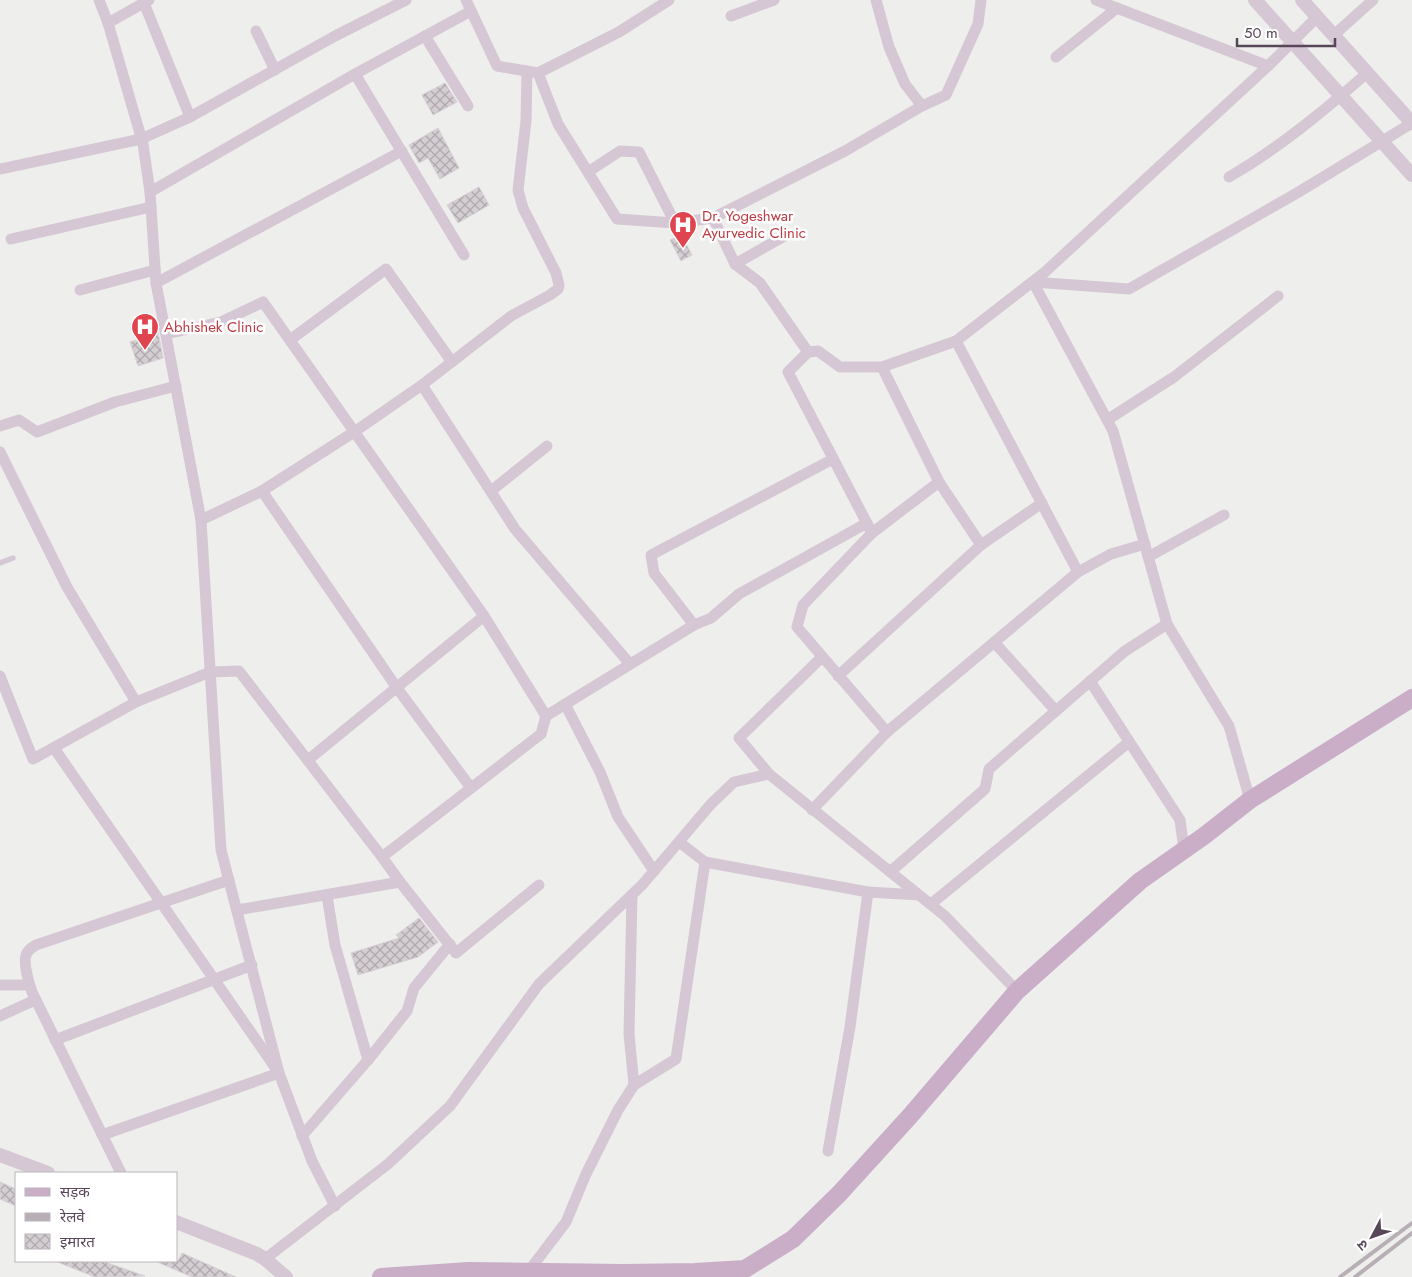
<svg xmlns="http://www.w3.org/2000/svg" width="1412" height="1277" font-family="Jost,'Noto Sans Devanagari',sans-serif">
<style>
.building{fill:url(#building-cross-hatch);stroke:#d8d1d6}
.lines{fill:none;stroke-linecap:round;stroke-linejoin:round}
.service{stroke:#d6c7d5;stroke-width:5.5}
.minor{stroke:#d6c7d5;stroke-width:11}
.tertiary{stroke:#d6c7d5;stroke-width:14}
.primary{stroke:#caaec8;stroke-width:18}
.rail{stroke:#b7afb5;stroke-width:4}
.labels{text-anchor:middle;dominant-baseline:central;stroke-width:5;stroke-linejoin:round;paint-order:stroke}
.health-label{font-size:15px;fill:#be3a42;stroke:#fff;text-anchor:start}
</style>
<defs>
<pattern id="building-cross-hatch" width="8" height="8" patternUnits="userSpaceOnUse" patternTransform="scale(1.25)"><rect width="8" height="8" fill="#d4cdd2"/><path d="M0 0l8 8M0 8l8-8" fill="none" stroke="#afa8ad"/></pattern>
</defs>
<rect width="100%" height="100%" fill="#eeefed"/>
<g class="building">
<path d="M445,83L457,102L433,115L422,95Z"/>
<path d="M438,128L459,168L440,179L428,158L419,163L409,145Z"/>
<path d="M479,187L489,205L458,223L447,205Z"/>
<path d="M681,234L692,255L681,261L670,240Z"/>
<path d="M158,332L163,358L138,366L130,342Z"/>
<path d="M419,918L438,942L418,957L358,975L351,953L399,938L396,935Z"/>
<path d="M0,1182L16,1189V1206L0,1199Z"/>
<path d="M182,1253L236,1277H192L155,1261H178Z"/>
<path d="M55,1261H102L145,1276L95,1277Z"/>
</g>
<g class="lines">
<path class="service" d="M0,563L13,558"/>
<g class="minor">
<path d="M99,0L108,23L143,144L150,192L156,283L201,520L221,850L279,1073L312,1161L335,1206"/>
<path d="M466,0L497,66L538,73L619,32L669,0"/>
<path d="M876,0L889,47L905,84L922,106"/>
<path d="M1096,0L1268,66"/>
<path d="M144,3L190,117"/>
<path d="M731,16L774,0"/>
<path d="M108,23L149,0"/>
<path d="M256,31L275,70"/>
<path d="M1334,35L1373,0"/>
<path d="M425,36L468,106"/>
<path d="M1056,57L1117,8"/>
<path d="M538,73L558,124L617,219L675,223L713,218"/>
<path d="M355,74L464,255"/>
<path d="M0,169L141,139L190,117L335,36L406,0"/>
<path d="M588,172L620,151L639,152L675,223"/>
<path d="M1229,177C1279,148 1324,111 1367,73"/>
<path d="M150,192L355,74L471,11"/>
<path d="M11,239L151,207"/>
<path d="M735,264L788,234"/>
<path d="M1033,282L1113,431L1167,624L1229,726L1250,800"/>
<path d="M1033,282L1129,289L1297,193L1412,123"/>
<path d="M156,283L402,151"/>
<path d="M80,290L155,270"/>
<path d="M166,334L221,322L263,302L484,616L546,716"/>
<path d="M290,340L386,269L452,362"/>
<path d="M956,341L1078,572"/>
<path d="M808,352L818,351L840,367H882L956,341L1045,272L1268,66L1317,17"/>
<path d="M882,367L939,482L981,545"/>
<path d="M422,385L515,529L630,664"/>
<path d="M1107,420L1174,377L1278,296"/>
<path d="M0,426L19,420L37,432L115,402L176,386"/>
<path d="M0,452L67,587L136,702L33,759L0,676"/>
<path d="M262,491L397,688L471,788"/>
<path d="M491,491L547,446"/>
<path d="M201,520L262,491L354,432L422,385L511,316L550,295L558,289L559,285L556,273L523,208L518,190L526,121L527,71"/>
<path d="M872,533L788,372L808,352L760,283L735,264L713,218L845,151L922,106L946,95L978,24L981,0"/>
<path d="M1148,557L1224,515"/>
<path d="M694,625L654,573L651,555L833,459"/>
<path d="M994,642L1056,711"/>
<path d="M822,657L739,738L769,774L945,916L1017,991"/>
<path d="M838,676L981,545L1042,503"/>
<path d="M1090,681L1180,820L1184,850"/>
<path d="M136,702L210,672L239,671L382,857L400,882L456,953L539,885"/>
<path d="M565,704L600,772L618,817L654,871"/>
<path d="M887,732L797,627L803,605L872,533L939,482"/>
<path d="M54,748L279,1073L102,1135"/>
<path d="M308,760L484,616"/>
<path d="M812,810L887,732L1078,572L1111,554L1145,544"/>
<path d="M679,842L705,862L868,892L919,895"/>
<path d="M382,857L541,734L546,716L694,625L711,618L739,594L867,523"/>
<path d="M890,872L985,789L989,769L1125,651L1167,624"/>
<path d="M632,895L629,1034L634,1085"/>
<path d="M327,896L335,945L368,1060"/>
<path d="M931,904L1129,742"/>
<path d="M237,910L400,882"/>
<path d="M0,985H29"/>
<path d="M0,1016L35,1000"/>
<path d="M55,1040L252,965"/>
<path d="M302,1136L368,1060L407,1011L414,988L450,944"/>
<path d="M828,1151L850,1027L868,892"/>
<path d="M121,1173L32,992C29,984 22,960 27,953C29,949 33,947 36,945L229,880"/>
<path d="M265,1259L388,1164L450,1106L539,984L642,885L711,804L734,782L769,774"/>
<path d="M528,1272L566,1222L586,1174L618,1110L634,1085L676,1059L705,862"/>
</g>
<g class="tertiary">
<path d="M1255,0L1412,175"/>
<path d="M1302,0L1412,123"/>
<path d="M0,1155L48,1173"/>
<path d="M176,1222L257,1254L265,1259L286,1277"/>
</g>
<path class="primary" d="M381,1277L468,1271L623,1273L695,1272L745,1269L793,1239L839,1194L910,1116L1017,991L1140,881L1204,836L1250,800L1412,698"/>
<g class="rail">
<path d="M1340,1277L1412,1223"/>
<path d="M1355,1277L1412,1233"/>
</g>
</g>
<defs>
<symbol id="hospital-pin" viewBox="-11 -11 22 30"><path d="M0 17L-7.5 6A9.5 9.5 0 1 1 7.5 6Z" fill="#e0444e" stroke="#fff"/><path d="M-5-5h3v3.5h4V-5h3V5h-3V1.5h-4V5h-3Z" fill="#fff"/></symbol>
</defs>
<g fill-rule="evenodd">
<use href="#hospital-pin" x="667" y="209" width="32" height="43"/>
<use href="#hospital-pin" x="129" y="311" width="32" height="43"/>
</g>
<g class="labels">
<g class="health-label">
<text x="702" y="216">Dr. Yogeshwar<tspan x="702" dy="17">Ayurvedic Clinic</tspan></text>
<text x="164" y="327">Abhishek Clinic</text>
</g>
</g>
<rect x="15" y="1172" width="162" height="90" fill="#ffffff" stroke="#bcb5bc"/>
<rect x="25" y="1188" width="25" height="8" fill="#caaec8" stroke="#bcb5bc"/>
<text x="60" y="1197" font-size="15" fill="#584758">सड़क</text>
<rect x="25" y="1213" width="25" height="8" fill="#b7afb5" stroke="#bcb5bc"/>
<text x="60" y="1222" font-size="15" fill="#584758">रेलवे</text>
<rect x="25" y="1234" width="25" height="15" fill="url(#building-cross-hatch)" stroke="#bcb5bc"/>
<text x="60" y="1247" font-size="15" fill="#584758">इमारत</text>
<g transform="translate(1372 1237) rotate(229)" stroke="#ffffff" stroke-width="4" paint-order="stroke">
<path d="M0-4L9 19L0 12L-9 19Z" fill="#584758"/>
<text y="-8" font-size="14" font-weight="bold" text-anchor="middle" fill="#584758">उ</text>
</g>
<path d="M1237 38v8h98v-8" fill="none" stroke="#584758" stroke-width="2.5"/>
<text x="1244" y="38" font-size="15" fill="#584758" stroke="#ffffff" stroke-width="4" paint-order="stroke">50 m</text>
</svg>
